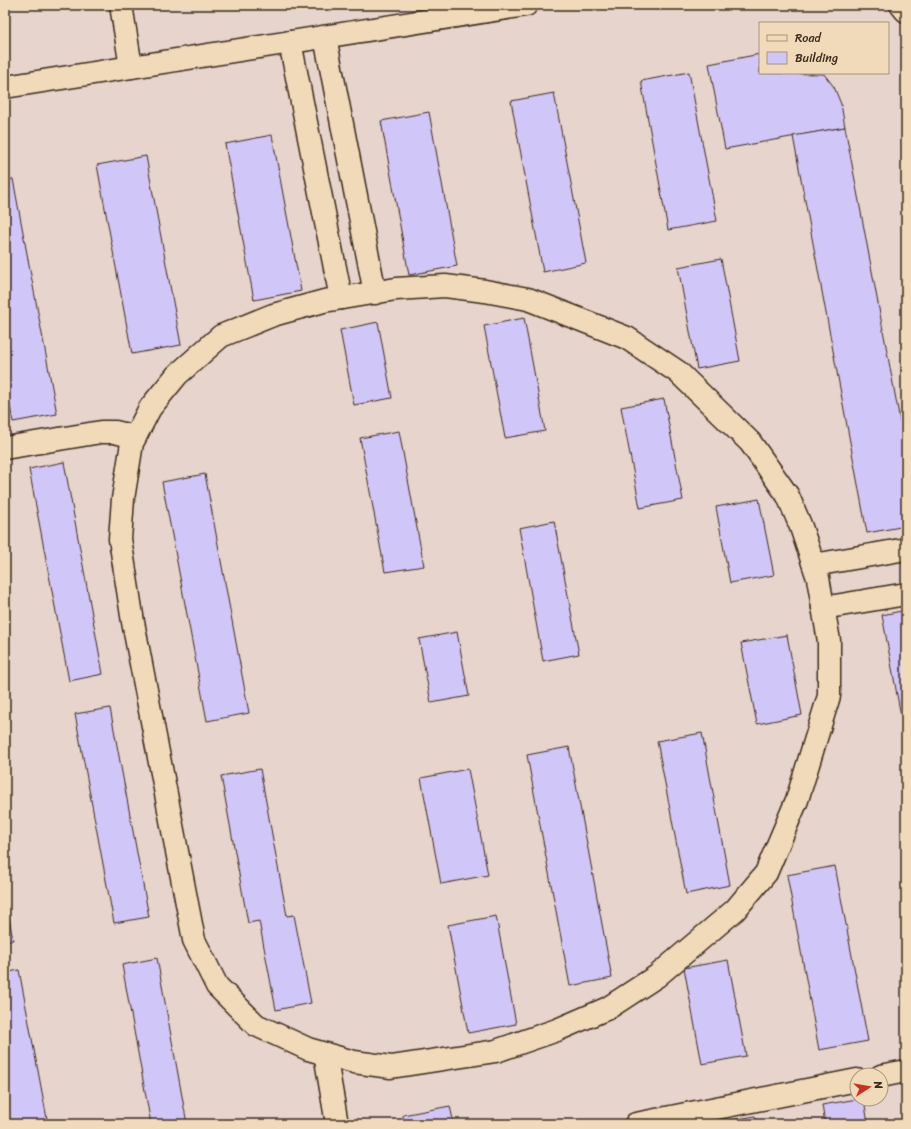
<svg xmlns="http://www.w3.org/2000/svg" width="911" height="1129" font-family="Sriracha,sans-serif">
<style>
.building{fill:#d1c6f8;stroke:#3b2a1e}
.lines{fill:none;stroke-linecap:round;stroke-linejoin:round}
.minor-casing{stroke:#3b2a1e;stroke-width:25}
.minor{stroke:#f0dab9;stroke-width:22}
</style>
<rect width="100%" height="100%" fill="#e7d4cc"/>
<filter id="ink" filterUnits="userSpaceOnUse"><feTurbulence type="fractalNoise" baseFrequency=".025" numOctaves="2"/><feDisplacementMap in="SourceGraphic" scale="8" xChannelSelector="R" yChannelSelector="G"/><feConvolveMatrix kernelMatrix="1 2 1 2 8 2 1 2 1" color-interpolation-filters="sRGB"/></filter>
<g filter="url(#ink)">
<g class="building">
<path d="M760,54V73L824,74L834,87L841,104L845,127L725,149L709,64Z"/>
<path d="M689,72L717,221L668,230L641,81Z"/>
<path d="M554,93L586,263L543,272L511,101Z"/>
<path d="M429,112L457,266L409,275L381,121Z"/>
<path d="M845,127L906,453V526L867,533L793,136Z"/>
<path d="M272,135L301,291L254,300L225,144Z"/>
<path d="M146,156L181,345L132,354L97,165Z"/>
<path d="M13,179L57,414L13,422L5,379V181Z"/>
<path d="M721,259L740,361L697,369L678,267Z"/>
<path d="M524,318L545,431L505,438L484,326Z"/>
<path d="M378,322L392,398L354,405L340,330Z"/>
<path d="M664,399L683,500L640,508L621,407Z"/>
<path d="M399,431L424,566L385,572L360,438Z"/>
<path d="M64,462L103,674L69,681L29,469Z"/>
<path d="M205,474L249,713L207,721L162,482Z"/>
<path d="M759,499L774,575L730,583L716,507Z"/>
<path d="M554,521L579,654L543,661L519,528Z"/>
<path d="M906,610V743L882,615Z"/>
<path d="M457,632L469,696L431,703L419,639Z"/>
<path d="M787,635L802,715L757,724L741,643Z"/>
<path d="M110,708L149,917L114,923L75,714Z"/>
<path d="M702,733L730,885L686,894L657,741Z"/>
<path d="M569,747L612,978L570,986L527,755Z"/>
<path d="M260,769L287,916L294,915L311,1003L276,1010L259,921L248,923L221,776Z"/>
<path d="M468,769L488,875L441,884L421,778Z"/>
<path d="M835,866L868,1041L819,1050L787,875Z"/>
<path d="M5,895L13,940L5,941Z"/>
<path d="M496,916L516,1024L468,1033L448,925Z"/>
<path d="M157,958L187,1124H151L122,965Z"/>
<path d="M728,960L746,1056L702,1064L684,968Z"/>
<path d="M19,970L48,1124H8L5,1109V973Z"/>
<path d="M857,1099H864L868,1124H825L822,1105Z"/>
<path d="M450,1106L454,1124H404L403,1115Z"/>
<path d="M755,1116L757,1124H716L715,1123Z"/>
</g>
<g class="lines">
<defs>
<g id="minor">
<path d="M121,5L131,67"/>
<path d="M901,5L906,11"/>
<path d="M325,37L375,293"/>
<path d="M290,42L341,298"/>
<path d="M5,87L526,5"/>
<path d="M445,286L485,291L528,299L627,338L678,372L750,442L788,496L801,527L818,578L829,641V696L797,800L766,873L735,910L657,976L608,1008L557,1030L496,1051L391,1067L354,1062L308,1049L256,1025L217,986L194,940L133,622L120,539L123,499L132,443L150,408L177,375L221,336L273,315L324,301L396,289Z"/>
<path d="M5,448L101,432H115L135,437"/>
<path d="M814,565L906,549"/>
<path d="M823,608L906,594"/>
<path d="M325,1054L337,1124"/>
<path d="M881,1076L906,1071"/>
<path d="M636,1124L857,1080"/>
</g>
</defs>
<use href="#minor" class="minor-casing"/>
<use href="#minor" class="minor"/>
</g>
</g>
<rect width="911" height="1129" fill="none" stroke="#f0dab9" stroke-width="20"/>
<rect x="10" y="10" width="891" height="1109" fill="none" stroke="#3b2a1e" stroke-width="1.5" filter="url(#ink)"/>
<rect x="759" y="22" width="130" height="52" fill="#f0dab9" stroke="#a8947b"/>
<rect x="767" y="35" width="20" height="6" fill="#f0dab9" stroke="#a8947b"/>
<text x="795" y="42" font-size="12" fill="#3b2a1e">Road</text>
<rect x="767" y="52" width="20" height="12" fill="#d1c6f8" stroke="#a8947b"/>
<text x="795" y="62" font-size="12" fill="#3b2a1e">Building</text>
<g transform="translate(869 1087) rotate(78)"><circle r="19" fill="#f0dab9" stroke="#a8947b"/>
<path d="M0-3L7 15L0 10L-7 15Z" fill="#c8321e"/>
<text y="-6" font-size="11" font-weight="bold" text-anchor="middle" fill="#3b2a1e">N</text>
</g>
</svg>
